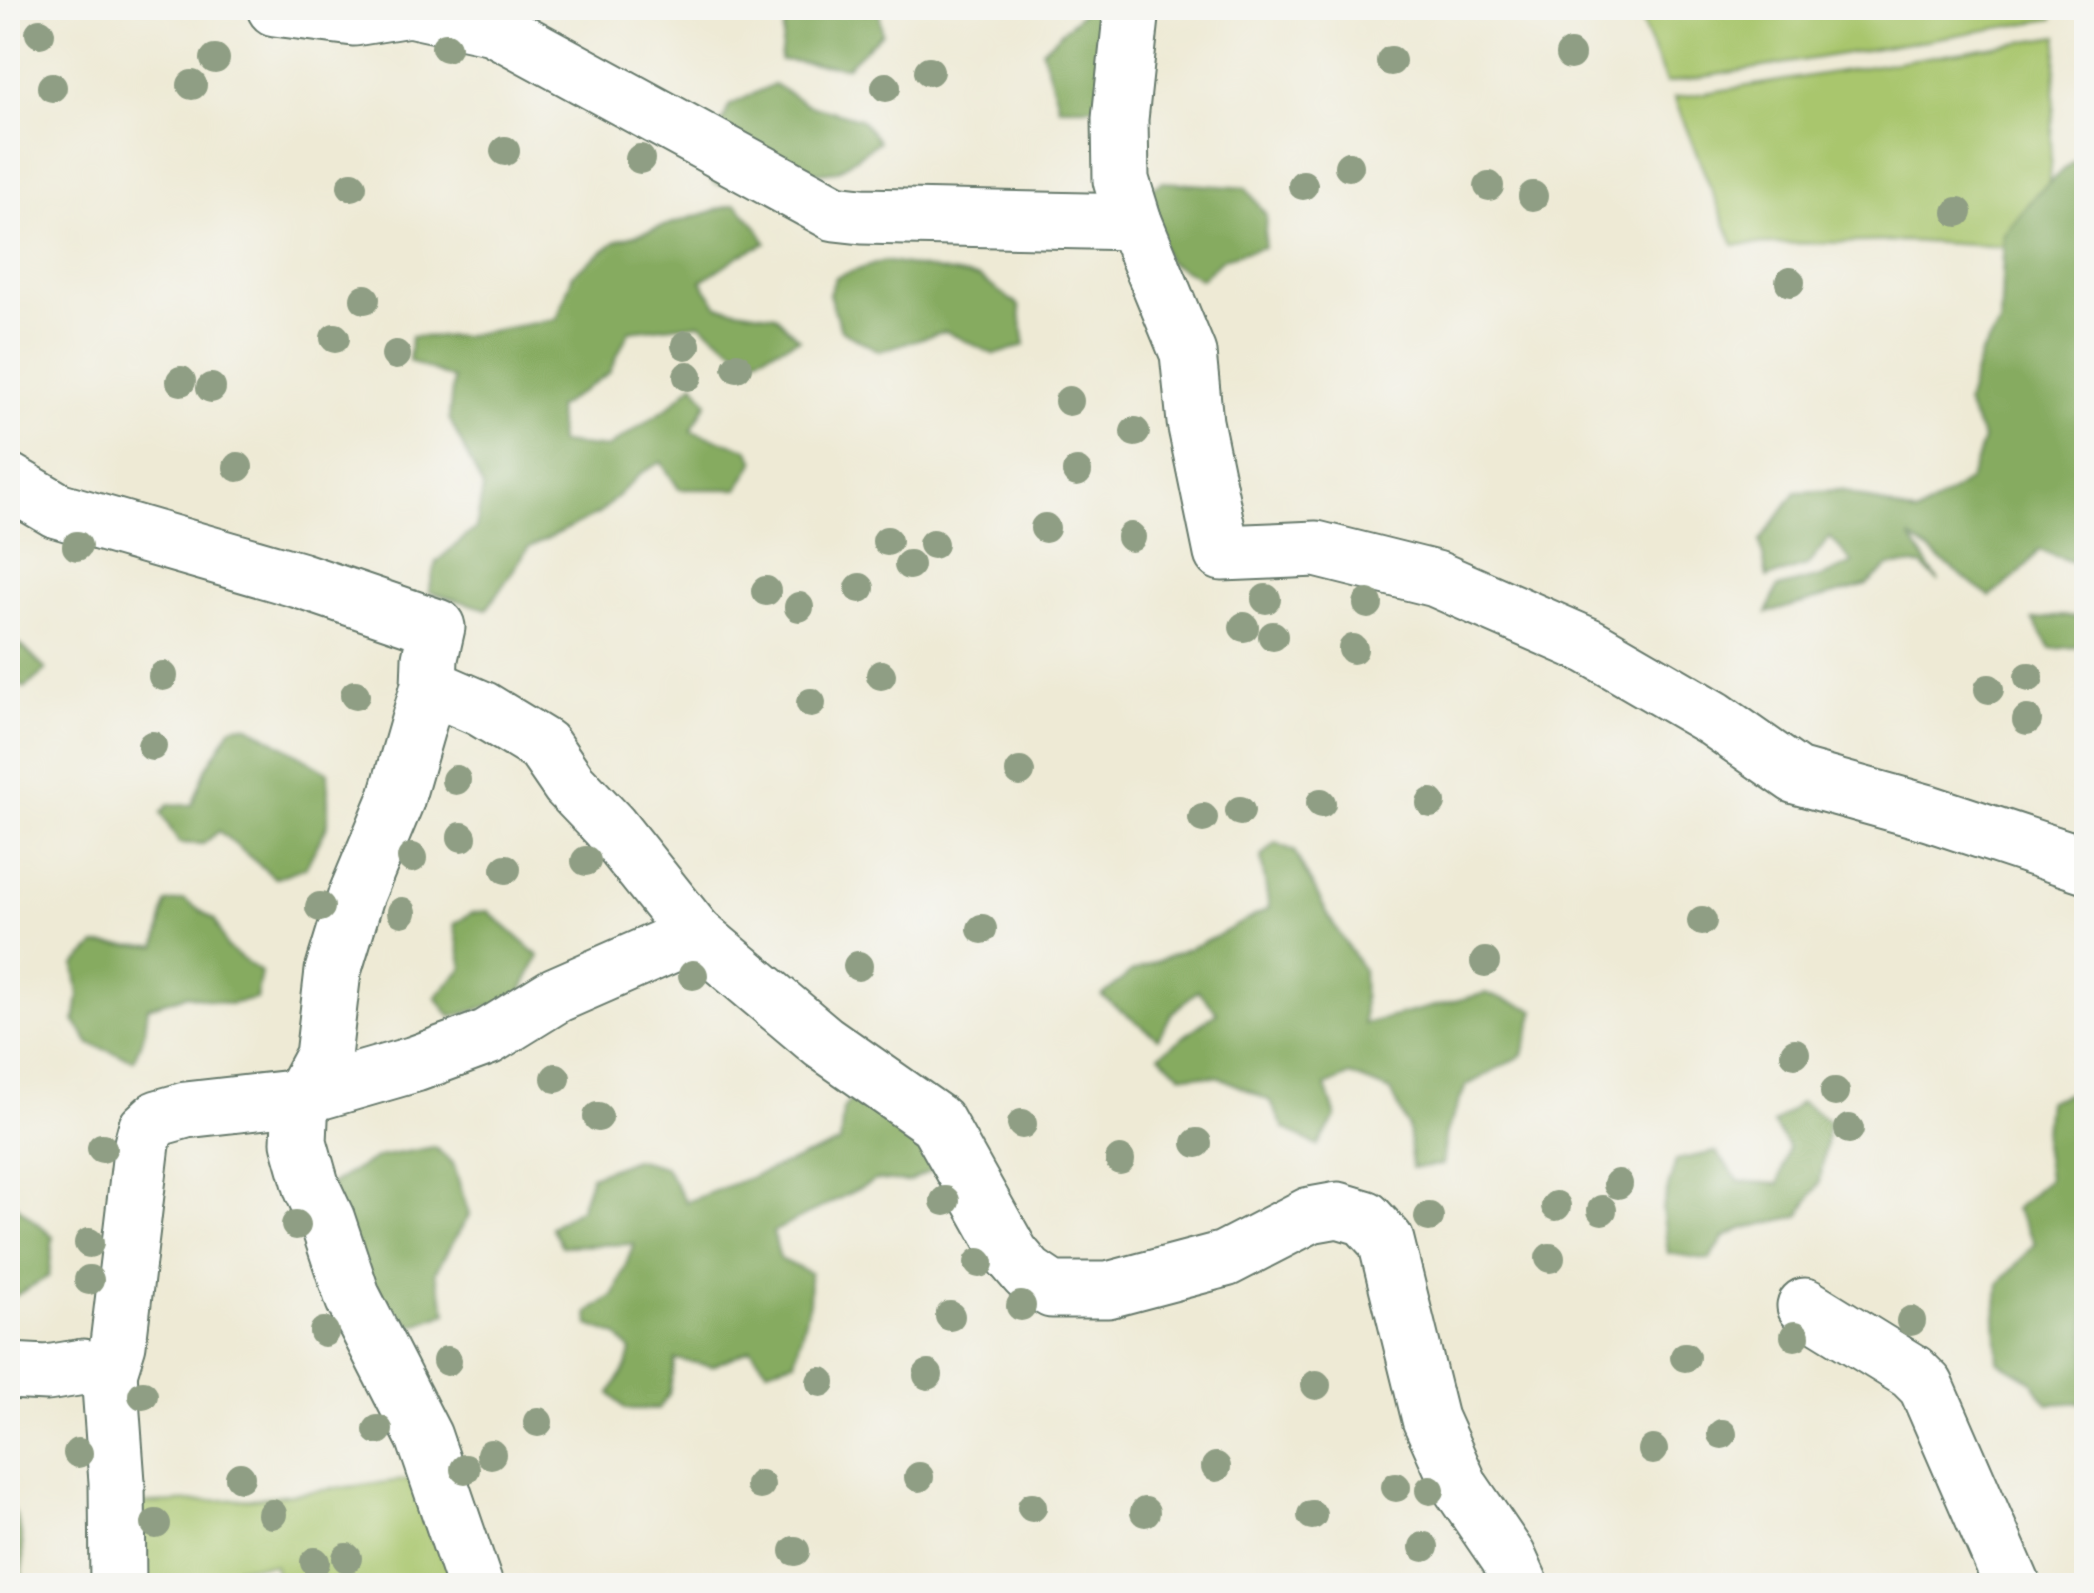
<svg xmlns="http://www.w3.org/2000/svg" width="2094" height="1593" font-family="'Patrick Hand',sans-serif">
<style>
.green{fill:#a9c66d;stroke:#648250;stroke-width:2.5}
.forest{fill:#86ab60;stroke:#52744a;stroke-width:2.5}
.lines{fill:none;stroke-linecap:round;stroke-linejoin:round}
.minor-casing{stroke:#677a6c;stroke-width:59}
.minor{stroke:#fff;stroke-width:55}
.tree{fill:#8f9e84}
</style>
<rect width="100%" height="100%" fill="#f6f6f2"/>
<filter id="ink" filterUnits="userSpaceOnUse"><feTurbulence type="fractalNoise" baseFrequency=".01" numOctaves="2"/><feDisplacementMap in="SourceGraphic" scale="20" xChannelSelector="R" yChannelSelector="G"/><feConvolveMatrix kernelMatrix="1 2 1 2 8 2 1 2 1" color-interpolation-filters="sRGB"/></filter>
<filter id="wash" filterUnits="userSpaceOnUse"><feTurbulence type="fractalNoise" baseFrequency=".0048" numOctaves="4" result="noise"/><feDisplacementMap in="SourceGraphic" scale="40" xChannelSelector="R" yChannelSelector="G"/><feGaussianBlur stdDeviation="2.25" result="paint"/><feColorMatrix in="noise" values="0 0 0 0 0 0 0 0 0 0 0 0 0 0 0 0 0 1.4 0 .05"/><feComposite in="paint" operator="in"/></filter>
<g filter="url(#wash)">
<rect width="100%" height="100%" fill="#eeead5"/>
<g class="green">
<path d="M1636,8H2053V19L1666,83Z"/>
<path d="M2058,36L2049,183L2004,234V247L1907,241L1734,245L1674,98Z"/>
<path d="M419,1478L455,1585H279L274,1565L236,1567L221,1585H131L128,1504L251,1499Z"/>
</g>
<g class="forest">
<path d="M787,8H879L882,33L846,67L780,60Z"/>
<path d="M1097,8H1120L1150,73L1092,107H1059L1042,50L1084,11Z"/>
<path d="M774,84L806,104L860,119L879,141L837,171L716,185L703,169L729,106Z"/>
<path d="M2086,160V567L2039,550L2019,574L1990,597L1910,537L1939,582L1922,565L1889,566L1867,585L1767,613L1777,588L1824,576L1853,563L1830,537L1807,566L1767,578L1760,541L1796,492L1842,490L1916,515L1970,480L1983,439L1966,404L1980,354L2000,325L2004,234L2036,194L2072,162Z"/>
<path d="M1163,182L1246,188L1266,215L1264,247L1223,258L1201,279L1167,261L1141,193Z"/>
<path d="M736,204L757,227L766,243L740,255L701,281L718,306L775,315L799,339L749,360L700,323L629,331L609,373L557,408L559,443L607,448L669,407L694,383L707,402L691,431L748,449L755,461L738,489H679L661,462L641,473L600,513L528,548L487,609L429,592L436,562L476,528L483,488L449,418L453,379L409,361L411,337L462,336L557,319L573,274L618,240Z"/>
<path d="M884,261L980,278L1019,306L1025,345L995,355L945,331L879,351L841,330L829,294L836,277Z"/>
<path d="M2061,616L2086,618V646L2051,649L2033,620Z"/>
<path d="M8,640L21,645L46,670L25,688L8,674Z"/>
<path d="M242,725L249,726L328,772V824L306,867L275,878L219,831L203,844L179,843L161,813L169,804L192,805L206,769L232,727Z"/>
<path d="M1276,843L1294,851L1333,924L1363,970L1364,1024L1486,993L1535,1010L1523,1055L1466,1086L1446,1133L1442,1165L1412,1168L1408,1127L1391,1091L1350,1075L1326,1086L1336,1117L1318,1146L1284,1128L1270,1101L1220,1077L1181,1074L1159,1055L1217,1012L1198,990L1172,1013L1158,1038L1102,996L1131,972L1211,939L1269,908L1261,857Z"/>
<path d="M184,900L215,920L227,948L261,972L256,999L229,1004L187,995L148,1007L145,1030L134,1060L90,1044L75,1022L79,996L75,965L96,945L157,946L166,903Z"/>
<path d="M488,911L539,956L518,999L451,1017L436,997L463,968L454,924L472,913Z"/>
<path d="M860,1086L919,1130L940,1166L908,1182L876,1180L773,1232L780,1259L810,1273L809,1302L795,1361L767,1369L751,1349L712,1366L675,1359L669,1394L658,1409H625L610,1393L627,1366L631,1351L618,1336L589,1325L588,1313L614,1295L634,1244L562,1246L551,1227L580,1208L591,1176L634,1159L665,1167L686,1202L840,1143L843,1110Z"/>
<path d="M2086,1087V1402L2047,1404L2033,1382L1998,1361L1996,1317L1999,1284L2035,1243L2015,1209L2048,1179L2043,1143L2047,1101Z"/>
<path d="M1801,1102L1829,1121L1820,1182L1799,1216L1742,1229L1725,1237L1709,1260L1668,1253L1662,1209L1676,1160L1716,1152L1739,1181L1779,1184L1788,1147L1773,1124Z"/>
<path d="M434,1147L453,1163L469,1215L435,1272L447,1313L413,1326L369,1292L330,1184L378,1157Z"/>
<path d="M8,1198L53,1237L49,1276L8,1300Z"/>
<path d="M8,1502C24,1525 25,1557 21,1585H8Z"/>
</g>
</g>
<g filter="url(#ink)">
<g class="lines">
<defs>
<g id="minor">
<path d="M275,8L354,18L409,9L493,27L835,213L862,216L1134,222"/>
<path d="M1132,8L1120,119L1121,180L1134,222L1188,353L1195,422L1222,553L1316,549L1436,579L1589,646L1713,718L1796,776L1929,813L2086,865"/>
<path d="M8,481L57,510L299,580L437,627L430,658L429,686L396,800L356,896L333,971L323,1056L301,1097L299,1142L312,1188L327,1220L353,1298L424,1437L475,1586"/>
<path d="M429,686L482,709L543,746L569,784L609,826L695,934"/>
<path d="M1805,1306L1912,1372L1926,1386L2013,1586"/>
<path d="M8,1371L47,1373L83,1367L109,1373L118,1344L142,1144L146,1129L158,1118L186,1110L301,1097L415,1064L488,1037L556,995L695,934L823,1042L937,1122L1011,1254L1028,1274L1052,1290H1108L1225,1259L1310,1215L1338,1210L1365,1218L1386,1241L1430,1419L1461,1488L1508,1557L1521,1586"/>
<path d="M109,1373L117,1482L118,1586"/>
</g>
</defs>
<use href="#minor" class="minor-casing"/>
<use href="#minor" class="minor"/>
</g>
<g class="tree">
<circle cx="40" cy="33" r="15"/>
<circle cx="446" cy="47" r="15"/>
<circle cx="1570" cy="55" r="15"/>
<circle cx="215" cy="59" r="15"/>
<circle cx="1391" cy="61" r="15"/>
<circle cx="929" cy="71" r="15"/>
<circle cx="192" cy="85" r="15"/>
<circle cx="52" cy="87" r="15"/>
<circle cx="886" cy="87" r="15"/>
<circle cx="505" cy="151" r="15"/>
<circle cx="640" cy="159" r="15"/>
<circle cx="1349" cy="166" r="15"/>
<circle cx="1303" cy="185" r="15"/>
<circle cx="352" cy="186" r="15"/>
<circle cx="1489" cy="186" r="15"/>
<circle cx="1533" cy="196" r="15"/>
<circle cx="1958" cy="212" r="15"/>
<circle cx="1790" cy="282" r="15"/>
<circle cx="365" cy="299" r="15"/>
<circle cx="335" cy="338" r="15"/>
<circle cx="686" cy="345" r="15"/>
<circle cx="396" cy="355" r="15"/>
<circle cx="737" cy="367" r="15"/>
<circle cx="688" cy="376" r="15"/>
<circle cx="181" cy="381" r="15"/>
<circle cx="211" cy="388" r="15"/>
<circle cx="1069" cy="401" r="15"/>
<circle cx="1135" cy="432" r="15"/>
<circle cx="238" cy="467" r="15"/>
<circle cx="1077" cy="472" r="15"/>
<circle cx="1045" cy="528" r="15"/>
<circle cx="1131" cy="537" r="15"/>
<circle cx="887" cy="541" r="15"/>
<circle cx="933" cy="544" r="15"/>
<circle cx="77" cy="546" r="15"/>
<circle cx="909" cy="565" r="15"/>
<circle cx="860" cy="588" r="15"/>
<circle cx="766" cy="591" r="15"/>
<circle cx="1266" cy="599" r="15"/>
<circle cx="1368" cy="604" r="15"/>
<circle cx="799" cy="607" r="15"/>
<circle cx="1244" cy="627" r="15"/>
<circle cx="1273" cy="636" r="15"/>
<circle cx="1353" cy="649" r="15"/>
<circle cx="881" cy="675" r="15"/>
<circle cx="163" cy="676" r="15"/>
<circle cx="2029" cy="677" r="15"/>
<circle cx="1989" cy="689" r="15"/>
<circle cx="355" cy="695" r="15"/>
<circle cx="811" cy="703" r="15"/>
<circle cx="2027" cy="720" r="15"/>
<circle cx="152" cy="746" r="15"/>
<circle cx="1020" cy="772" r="15"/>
<circle cx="456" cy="780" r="15"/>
<circle cx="1321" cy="803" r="15"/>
<circle cx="1431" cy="803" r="15"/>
<circle cx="1240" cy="811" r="15"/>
<circle cx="1203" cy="818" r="15"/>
<circle cx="462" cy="837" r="15"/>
<circle cx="412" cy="858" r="15"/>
<circle cx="586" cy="861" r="15"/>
<circle cx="506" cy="869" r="15"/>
<circle cx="320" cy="907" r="15"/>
<circle cx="402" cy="912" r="15"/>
<circle cx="1702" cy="921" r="15"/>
<circle cx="982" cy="929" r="15"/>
<circle cx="1485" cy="962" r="15"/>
<circle cx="858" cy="966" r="15"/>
<circle cx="693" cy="975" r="15"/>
<circle cx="1795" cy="1053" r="15"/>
<circle cx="556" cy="1078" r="15"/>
<circle cx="1835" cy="1092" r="15"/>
<circle cx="598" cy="1117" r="15"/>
<circle cx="1022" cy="1124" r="15"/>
<circle cx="1849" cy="1129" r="15"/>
<circle cx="1197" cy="1143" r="15"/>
<circle cx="102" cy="1148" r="15"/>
<circle cx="1120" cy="1160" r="15"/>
<circle cx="1618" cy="1184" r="15"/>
<circle cx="945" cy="1201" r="15"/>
<circle cx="1556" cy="1206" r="15"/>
<circle cx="1602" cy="1210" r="15"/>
<circle cx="1429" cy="1217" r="15"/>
<circle cx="296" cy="1225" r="15"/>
<circle cx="89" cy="1243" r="15"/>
<circle cx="1550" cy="1258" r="15"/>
<circle cx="979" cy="1263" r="15"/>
<circle cx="89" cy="1280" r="15"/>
<circle cx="1021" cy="1306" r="15"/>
<circle cx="950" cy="1316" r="15"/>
<circle cx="1911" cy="1321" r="15"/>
<circle cx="324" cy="1332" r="15"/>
<circle cx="1795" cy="1336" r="15"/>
<circle cx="1685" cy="1357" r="15"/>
<circle cx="447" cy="1361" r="15"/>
<circle cx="928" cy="1375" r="15"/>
<circle cx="821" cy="1382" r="15"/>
<circle cx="1316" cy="1385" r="15"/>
<circle cx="143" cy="1395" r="15"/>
<circle cx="538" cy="1422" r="15"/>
<circle cx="378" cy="1430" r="15"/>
<circle cx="1722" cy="1434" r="15"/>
<circle cx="1653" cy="1450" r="15"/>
<circle cx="78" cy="1453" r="15"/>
<circle cx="491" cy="1454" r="15"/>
<circle cx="1216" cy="1467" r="15"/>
<circle cx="465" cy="1469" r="15"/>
<circle cx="240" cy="1477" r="15"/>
<circle cx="919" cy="1477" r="15"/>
<circle cx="760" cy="1485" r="15"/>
<circle cx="1396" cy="1487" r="15"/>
<circle cx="1430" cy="1490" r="15"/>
<circle cx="1032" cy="1507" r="15"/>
<circle cx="1145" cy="1512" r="15"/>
<circle cx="272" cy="1514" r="15"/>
<circle cx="1312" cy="1515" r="15"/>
<circle cx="156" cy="1524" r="15"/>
<circle cx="1424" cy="1547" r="15"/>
<circle cx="795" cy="1551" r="15"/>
<circle cx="347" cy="1558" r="15"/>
<circle cx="315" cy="1562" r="15"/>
</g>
</g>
<rect width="2094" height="1593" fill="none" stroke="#f6f6f2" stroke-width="40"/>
</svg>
